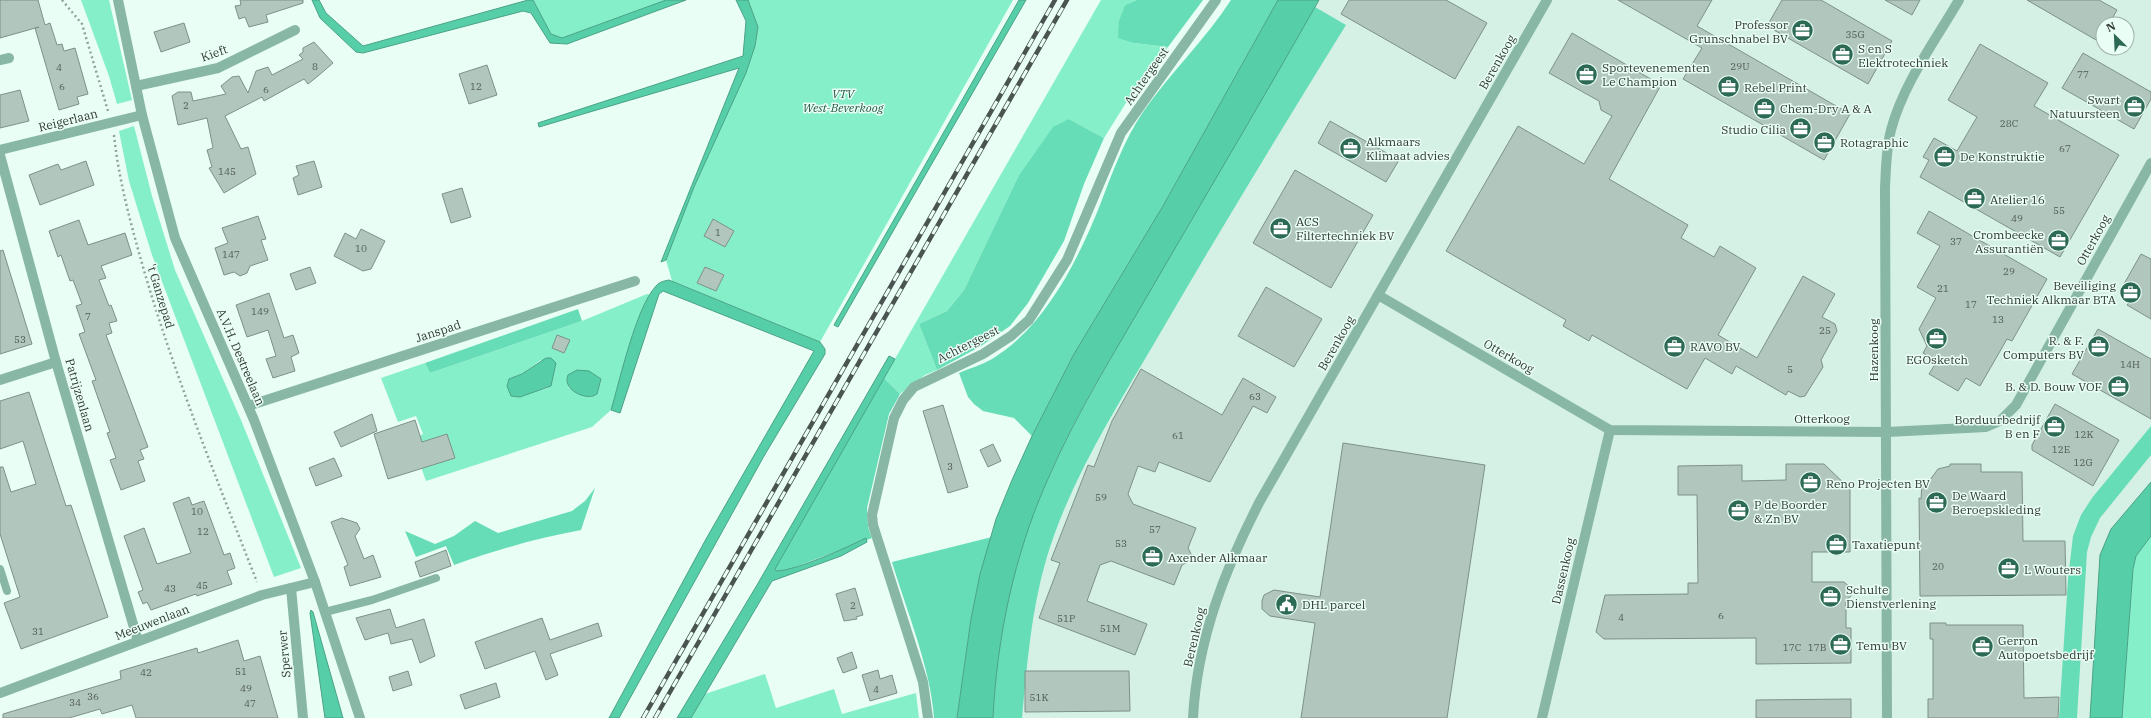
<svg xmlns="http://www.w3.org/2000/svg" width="2151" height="718" font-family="'IBM Plex Serif',serif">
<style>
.built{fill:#d5f1e5;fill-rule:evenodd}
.green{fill:#85efca;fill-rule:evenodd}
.forest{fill:#66ddb6}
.water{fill:#56cfa8;stroke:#4ba286}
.building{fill:#b1c6bd;stroke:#7d9189}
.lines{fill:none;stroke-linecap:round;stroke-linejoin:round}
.path{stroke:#93a19b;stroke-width:2.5;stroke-dasharray:2 3;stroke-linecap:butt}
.lane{stroke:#89b7a5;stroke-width:8}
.street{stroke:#89b7a5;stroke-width:10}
.rail-casing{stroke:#4a5450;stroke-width:4.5}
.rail{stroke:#e9fef5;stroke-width:3;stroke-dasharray:9;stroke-linecap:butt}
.labels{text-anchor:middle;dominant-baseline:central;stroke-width:3;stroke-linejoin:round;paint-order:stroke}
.number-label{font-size:10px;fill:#515c58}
.poi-label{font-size:12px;fill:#313936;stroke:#e9fef5;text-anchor:start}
.street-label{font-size:12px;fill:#313936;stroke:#e9fef5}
.park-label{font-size:12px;font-style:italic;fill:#265847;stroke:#e9fef5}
</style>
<rect width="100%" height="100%" fill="#e9fef5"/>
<path class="built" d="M1298,0H2151V508L2108,718H979V680ZM2103,24H2127V48H2103Z"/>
<g class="green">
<path d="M81,0H109L132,100L117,104L109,76Z"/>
<path d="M533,0H666L562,38L551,34Z"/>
<path d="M748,0H1013L820,342L672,281L666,260L694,187L746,73L755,46L758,27Z"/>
<path d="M1101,0H1137L1125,5L1119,20L1134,43L1168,47L1129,98L1104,138L1069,119L1018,177L964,290L947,311L919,324L937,370L925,375L900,394L884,378Z"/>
<path d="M134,126L152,196L175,270L241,420L301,568L274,577L152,255L129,181L119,131Z"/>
<path d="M647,294L650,295L637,321L611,410L592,427L426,481L411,439L423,434L416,416L398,422L381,378L425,363L430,373L582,321ZM541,360L548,388L514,397L509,379L522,374ZM566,379H601V381L597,394L590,397L569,388Z"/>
<path d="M2151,536V718H2122L2133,569L2136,556Z"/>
<path d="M765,674L776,708L834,689L842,714L916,693L919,718H691L705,694Z"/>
</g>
<g class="forest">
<path d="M1137,0H1203L1168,47L1134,43L1118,38L1119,20L1125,5Z"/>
<path d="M1231,0H1278L1163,206L1074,354L1032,436L1014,418L983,411L974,404L968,397L959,373C970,368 982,365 992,359C1045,327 1078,260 1100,205C1112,174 1124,140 1143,112C1170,73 1205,40 1231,0Z"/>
<path d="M1315,7L1346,25C1281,130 1217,235 1155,342C1114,412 1069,482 1046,560C1031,612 1027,665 1022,718H993C997,637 1014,554 1047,480C1081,406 1123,337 1163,268C1214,181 1264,94 1315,7Z"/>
<path d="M1069,119L1104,138L1084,184L1064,241L1028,303L1010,326L981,346L937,370L919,324L947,311L964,290L1018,177L1053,127Z"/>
<path d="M578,309L582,321L430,373L425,363Z"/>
<path d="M884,378L900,394L889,414L867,508L868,527L872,538L790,569L777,571L775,567Z"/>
<path d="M2151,426V455L2100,518L2091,537L2087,552L2077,718H2059L2068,579L2073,536L2081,515L2092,498Z"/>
<path d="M595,488L581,530C537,538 496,550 454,565L446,546L416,557L405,531L435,544L454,536L475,521L498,533L572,511L585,501Z"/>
<path d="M992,537L980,574L971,619L957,718H934C931,669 906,609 892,562Z"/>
</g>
<g class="water">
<path d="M312,0H319L326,13L363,46L528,0H533L551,34L562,38L666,0H686L567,44L550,43L531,13L523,11L363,53L356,52L320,18Z"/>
<path d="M736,0H748L758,27L755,46L746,73L694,187L666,260L661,262L739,68L539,127L538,123L743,56L746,21Z"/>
<path d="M1019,0H1026L838,327L834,325Z"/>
<path d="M1278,0H1319C1267,92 1213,183 1160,274C1121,342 1078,409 1047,481C1014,556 997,637 993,718H957L971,619L980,574L996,519L1012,480L1032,436L1074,354L1163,206Z"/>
<path d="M669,280L820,342L825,349V354L764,456L619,718H609L706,539L814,351L663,291L659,294L620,413L611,410C620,380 636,307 656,286C659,282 664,281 669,280Z"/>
<path d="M889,356L895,359L775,569L777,571C797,570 846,548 866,538L867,542L841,556L772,581L691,718H677L757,585Z"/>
<path d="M546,358H551L556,363L551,386L520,397L511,396L507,386L509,379L522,374Z"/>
<path d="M577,370L589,371L601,379L597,394L593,396C582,399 562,388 568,375Z"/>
<path d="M2151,482V536L2136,556L2133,569L2122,718H2090L2100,555L2111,529Z"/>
<path d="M311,610L313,612L343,718H325L310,613Z"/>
</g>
<g class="building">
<path d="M0,0H38L45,25L50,23L57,45L62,44L64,51L75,48L88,94L77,97L79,104L59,110L35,28L39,27L0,38Z"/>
<path d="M240,0H303V3L266,15L268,22L249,27L245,17L239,19L235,6L241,5Z"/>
<path d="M1349,0H1446L1487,23L1455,79L1341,14Z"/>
<path d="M1618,0H1712L1697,26L1850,114L1824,160L1683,79L1702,48Z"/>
<path d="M1782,0H1821L1892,41L1868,84L1767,26Z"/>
<path d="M1885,0H1920L1912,15Z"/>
<path d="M2027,0H2099L2117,10L2109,24H2103V44Z"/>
<path d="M184,23L190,42L161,52L154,32Z"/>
<path d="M1572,33L1661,85L1609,179L1688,225L1681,238L1714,257L1720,246L1756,268L1718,335L1757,358L1803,276L1835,294L1822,317L1835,324L1837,331L1821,360L1823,367L1805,396L1800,397L1788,391L1786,395L1736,366L1732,374L1705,358L1687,389L1592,335L1589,341L1563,326L1566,320L1446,251L1518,126L1584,164L1612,116L1601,110L1599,101L1549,73Z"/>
<path d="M314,42L333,63L318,76L308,84L304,79L264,101L262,97L225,116L241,149L248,147L256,174L224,193L209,168L212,167L207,150L213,148L207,118L178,125L172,96L178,92H191L193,101L226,94L221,86L232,77L239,76L248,93L256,71L268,67L272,75L303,59L299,55L303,52V48Z"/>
<path d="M1980,44L2048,83L2034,106L2119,155L2060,257L1920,177L1929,160L1923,157L1934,138L1957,151L1977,117L1948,100Z"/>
<path d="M2083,53L2151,92V99L2134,129L2062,88Z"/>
<path d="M487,65L497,95L469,104L459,74Z"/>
<path d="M20,90L29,121L0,128V95Z"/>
<path d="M1330,121L1399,160L1386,182L1318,143Z"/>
<path d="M86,161L94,185L40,205L29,175L58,164L61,170Z"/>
<path d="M314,161L322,187L298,195L293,178L299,175L296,166Z"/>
<path d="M1295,170L1373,215L1331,288L1253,243Z"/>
<path d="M462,188L471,217L451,223L442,194Z"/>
<path d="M1929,211L2047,279L2012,341L2007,339L1980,386L1966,378L1958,391L1929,374L1937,361L1923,353L1927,346L1919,329L1936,298L1917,287L1940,246L1917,233Z"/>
<path d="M258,216L266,239L261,240L268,260L250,266L247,273L240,276L234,272L224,275L215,248L228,243L222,228Z"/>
<path d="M713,219L734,231L725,247L704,236Z"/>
<path d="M79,220L88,245L125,233L132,255L101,266L106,278L99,280L109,306L111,305L117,321L109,323L112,333L106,335L148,447L140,450L144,459L138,461L145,481L121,490L110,460L116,458L107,433L110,432L92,381L96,380L79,334L85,332L76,306L82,304L73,280L70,281L61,255L58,257L49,231Z"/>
<path d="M361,229L385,241L371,269L363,271L334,256L345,233L356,239Z"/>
<path d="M3,250L32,344L0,354V251Z"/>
<path d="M2141,254L2151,259V319L2127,305L2132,298L2120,291Z"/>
<path d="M310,267L316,283L296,290L290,274Z"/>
<path d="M705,267L724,275L716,291L697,283Z"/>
<path d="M1266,287L1322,319L1294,367L1238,336Z"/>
<path d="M269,293L284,338L293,335L299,353L291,357L295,371L273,378L266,359L276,356L268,330L247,337L236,305Z"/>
<path d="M2098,329L2151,359V419L2072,374Z"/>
<path d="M557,335L570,340L564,353L552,348Z"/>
<path d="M1141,369L1222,415L1243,378L1276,397L1267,413L1253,406L1210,482L1159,462L1155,472L1138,466L1128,494L1133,504L1196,528L1188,548L1192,556L1190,561L1182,565L1174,585L1111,561L1100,565L1087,601L1147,624L1135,655L1039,618L1060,563L1051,560L1088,465L1094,467L1112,421Z"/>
<path d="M29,392L66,506L71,505L108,617L21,649L4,603L20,597L0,534V467H3L11,492L36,484L23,441L0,449V401Z"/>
<path d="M2055,404L2119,440L2093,486L2032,450V445Z"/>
<path d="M943,405L968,487L948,493L923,411Z"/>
<path d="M372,414L377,431L341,447L334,432Z"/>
<path d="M415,420L422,442L447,434L455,458L388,479L374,434Z"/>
<path d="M1343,443L1485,465L1447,718H1301L1315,623L1270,616L1262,609V601L1264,595L1274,590L1320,597Z"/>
<path d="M993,444L1001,461L988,467L980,450Z"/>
<path d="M334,458L342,476L316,486L309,468Z"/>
<path d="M1786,464H1824L1850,489V552H1812V582H1844L1851,588V596L1846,600V628H1851V663L1756,664V638L1604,639L1596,632L1605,595L1688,594V583H1698L1697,495H1678V466L1742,465V481L1786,480Z"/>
<path d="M1950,464H1981V472H2022L2023,541H2065L2066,595L1920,596L1919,498L1921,499L1922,483L1927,484L1938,469L1950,466Z"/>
<path d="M189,497L192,505L204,501L224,555L230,553L235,568L227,571L232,584L197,596L196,594L151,610L147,602L143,604L138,592L143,590L124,536L144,528L157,564L191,553L173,503Z"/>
<path d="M342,518L357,523L360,529L355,536L364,559L373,555L381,577L350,586L344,567L348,565L331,522Z"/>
<path d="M446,550L451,566L420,577L415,562Z"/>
<path d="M855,588L863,615L856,617L857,619L844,621L836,594Z"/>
<path d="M390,609L396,628L424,619L435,656L420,663L412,639L391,644L388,633L365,640L356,618Z"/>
<path d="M542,618L550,640L598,623L602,636L550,654L558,675L546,680L535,651L485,669L475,642Z"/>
<path d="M1930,623H1946V625H2023L2024,698L2059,697L2058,718H1928V699H1933V639H1930Z"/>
<path d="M238,640L244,661L260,656L278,718H136L132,705L102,714L100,709L69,718H3V714L121,679L120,671L197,648L198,653Z"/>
<path d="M852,652L857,668L843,673L837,658Z"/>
<path d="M878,670L880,679L892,675L897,693L870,701L862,675Z"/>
<path d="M408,671L412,685L393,691L389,677Z"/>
<path d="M1025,671H1129L1130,711L1025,712Z"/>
<path d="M496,683L500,697L465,709L460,695Z"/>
<path d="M1851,699V718H1756V700Z"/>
</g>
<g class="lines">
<g class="path">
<path d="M62,0L82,24L108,111"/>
<path d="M114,135C119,183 132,228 145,274C176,379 217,480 257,582"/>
</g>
<g class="lane">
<path d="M0,569L7,591"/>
<path d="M325,612L372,600L436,578"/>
</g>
<g class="street">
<path d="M118,0L142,115L175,238L254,420L315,582L360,718"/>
<path d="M0,60L9,58"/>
<path d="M136,86L218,68L295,30"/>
<path d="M0,150L142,115"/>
<path d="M0,155L56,362L138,641"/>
<path d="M1378,295L1610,430L1887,432L1986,427L2000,421L2016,405L2151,163"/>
<path d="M0,380L56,362"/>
<path d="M248,406L635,281"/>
<path d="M291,588L303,718"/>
<path d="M0,693L262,595L315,582"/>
<path d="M928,718L923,682L873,525L872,515L894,418L903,400L914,387L983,354L1011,336L1029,320L1067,260L1121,133L1216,0"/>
<path d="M1193,718C1197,640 1225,569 1260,501L1547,0"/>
<path d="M1542,718L1610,430"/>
<path d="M1887,718L1885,188C1886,169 1886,149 1891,130C1903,84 1935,41 1959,0"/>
</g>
<defs>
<g id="rail">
<path d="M643,718L1055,0"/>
<path d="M655,718L1067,0"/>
</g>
</defs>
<use href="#rail" class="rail-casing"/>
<use href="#rail" class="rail"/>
</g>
<defs>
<symbol id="office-disc" viewBox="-11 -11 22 22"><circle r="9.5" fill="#2d6a56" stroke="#e9fef5"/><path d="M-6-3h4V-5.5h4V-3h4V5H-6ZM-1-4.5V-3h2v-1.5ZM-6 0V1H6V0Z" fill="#fff"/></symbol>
<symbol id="civic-disc" viewBox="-11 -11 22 22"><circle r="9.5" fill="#2d6a56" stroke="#e9fef5"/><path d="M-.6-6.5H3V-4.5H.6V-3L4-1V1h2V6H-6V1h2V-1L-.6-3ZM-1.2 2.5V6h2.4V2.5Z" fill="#fff"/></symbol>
</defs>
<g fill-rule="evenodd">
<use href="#office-disc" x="1790" y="18" width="25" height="25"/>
<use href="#office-disc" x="1830" y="42" width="25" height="25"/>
<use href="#office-disc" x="1574" y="62" width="25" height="25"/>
<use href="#office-disc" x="1716" y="74" width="25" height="25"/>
<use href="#office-disc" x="2122" y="94" width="25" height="25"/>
<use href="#office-disc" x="1752" y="96" width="25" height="25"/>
<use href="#office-disc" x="1788" y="116" width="25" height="25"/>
<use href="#office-disc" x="1812" y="130" width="25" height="25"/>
<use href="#office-disc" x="1338" y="136" width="25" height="25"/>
<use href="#office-disc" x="1932" y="144" width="25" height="25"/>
<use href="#office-disc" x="1962" y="186" width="25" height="25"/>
<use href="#office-disc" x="1268" y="216" width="25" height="25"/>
<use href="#office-disc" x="2046" y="228" width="25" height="25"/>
<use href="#office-disc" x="2118" y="280" width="25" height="25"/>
<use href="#office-disc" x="1924" y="326" width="25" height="25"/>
<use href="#office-disc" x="1662" y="334" width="25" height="25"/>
<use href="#office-disc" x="2086" y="334" width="25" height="25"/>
<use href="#office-disc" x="2106" y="374" width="25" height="25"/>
<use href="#office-disc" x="2042" y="414" width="25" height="25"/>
<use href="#office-disc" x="1798" y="470" width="25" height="25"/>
<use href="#office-disc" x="1924" y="490" width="25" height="25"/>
<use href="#office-disc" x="1726" y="498" width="25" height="25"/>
<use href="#office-disc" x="1824" y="532" width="25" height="25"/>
<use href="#office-disc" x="1140" y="544" width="25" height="25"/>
<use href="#office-disc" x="1996" y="556" width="25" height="25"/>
<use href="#office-disc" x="1818" y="584" width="25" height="25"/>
<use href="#civic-disc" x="1274" y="592" width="25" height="25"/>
<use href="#office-disc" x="1828" y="632" width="25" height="25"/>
<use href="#office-disc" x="1970" y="634" width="25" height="25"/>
</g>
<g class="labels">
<g class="number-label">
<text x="1855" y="34">35G</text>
<text x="315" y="66">8</text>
<text x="1740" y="66">29U</text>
<text x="59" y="67">4</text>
<text x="2083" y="74">77</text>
<text x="62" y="86">6</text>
<text x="476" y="86">12</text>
<text x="266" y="89">6</text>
<text x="186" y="105">2</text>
<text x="2009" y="123">28C</text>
<text x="2065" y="148">67</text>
<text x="227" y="171">145</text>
<text x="2059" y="210">55</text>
<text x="2017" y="218">49</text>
<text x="718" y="232">1</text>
<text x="1956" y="241">37</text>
<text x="361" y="248">10</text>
<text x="231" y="254">147</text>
<text x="2009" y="271">29</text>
<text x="1943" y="288">21</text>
<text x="1971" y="304">17</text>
<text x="260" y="311">149</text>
<text x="88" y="316">7</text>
<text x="1998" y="319">13</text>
<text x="1825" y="330">25</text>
<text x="20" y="339">53</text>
<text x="2130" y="364">14H</text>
<text x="1790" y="369">5</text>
<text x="1255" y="396">63</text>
<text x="2084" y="434">12K</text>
<text x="1178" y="435">61</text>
<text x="2061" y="449">12E</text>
<text x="2083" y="462">12G</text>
<text x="950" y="466">3</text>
<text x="1101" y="497">59</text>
<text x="197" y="511">10</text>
<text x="1155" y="529">57</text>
<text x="203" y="531">12</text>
<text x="1121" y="543">53</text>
<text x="1938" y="566">20</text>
<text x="202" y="585">45</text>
<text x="170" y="588">43</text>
<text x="853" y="605">2</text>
<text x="1721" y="615">6</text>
<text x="1621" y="617">4</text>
<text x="1066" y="618">51P</text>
<text x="1110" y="628">51M</text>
<text x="38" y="631">31</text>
<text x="1792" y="647">17C</text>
<text x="1817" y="647">17B</text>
<text x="241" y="671">51</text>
<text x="146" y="672">42</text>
<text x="246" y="688">49</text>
<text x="876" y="689">4</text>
<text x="93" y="696">36</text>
<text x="1039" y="697">51K</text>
<text x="75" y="702">34</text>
<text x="250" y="703">47</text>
</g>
<g class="poi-label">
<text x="1788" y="24" text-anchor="end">Professor<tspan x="1788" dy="14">Grunschnabel BV</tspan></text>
<text x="1858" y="48">S en S<tspan x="1858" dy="14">Elektrotechniek</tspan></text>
<text x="1602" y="67">Sportevenementen<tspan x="1602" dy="14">Le Champion</tspan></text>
<text x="1744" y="87">Rebel Print</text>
<text x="2120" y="99" text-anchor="end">Swart<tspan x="2120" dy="14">Natuursteen</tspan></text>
<text x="1780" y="108">Chem-Dry A &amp; A</text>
<text x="1786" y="129" text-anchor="end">Studio Cilia</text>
<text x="1366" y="141">Alkmaars<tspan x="1366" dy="14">Klimaat advies</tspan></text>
<text x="1840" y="142">Rotagraphic</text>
<text x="1960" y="156">De Konstruktie</text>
<text x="1990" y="199">Atelier 16</text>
<text x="1296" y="221">ACS<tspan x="1296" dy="14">Filtertechniek BV</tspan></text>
<text x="2044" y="234" text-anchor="end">Crombeecke<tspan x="2044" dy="14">Assurantiën</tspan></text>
<text x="2116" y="285" text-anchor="end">Beveiliging<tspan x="2116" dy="14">Techniek Alkmaar BTA</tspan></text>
<text x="2084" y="340" text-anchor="end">R. &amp; F.<tspan x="2084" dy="14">Computers BV</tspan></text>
<text x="1690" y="346">RAVO BV</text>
<text x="1937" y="359" text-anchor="middle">EGOsketch</text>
<text x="2102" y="386" text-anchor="end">B. &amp; D. Bouw VOF</text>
<text x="2040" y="419" text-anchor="end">Borduurbedrijf<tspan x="2040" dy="14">B en F</tspan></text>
<text x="1826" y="483">Reno Projecten BV</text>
<text x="1952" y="495">De Waard<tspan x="1952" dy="14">Beroepskleding</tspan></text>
<text x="1754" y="504">P de Boorder<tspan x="1754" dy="14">&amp; Zn BV</tspan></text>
<text x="1852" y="544">Taxatiepunt</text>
<text x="1168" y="557">Axender Alkmaar</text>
<text x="2024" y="569">L Wouters</text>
<text x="1846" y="589">Schulte<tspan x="1846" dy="14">Dienstverlening</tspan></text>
<text x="1302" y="604">DHL parcel</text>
<text x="1998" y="640">Gerron<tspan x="1998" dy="14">Autopoetsbedrijf</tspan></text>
<text x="1856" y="645">Temu BV</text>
</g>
<g class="street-label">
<text transform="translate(214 53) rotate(-20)">Kieft</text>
<text transform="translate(1497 62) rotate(-60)">Berenkoog</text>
<text transform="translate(1146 76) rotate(-55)">Achtergeest</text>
<text transform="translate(68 120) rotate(-14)">Reigerlaan</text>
<text transform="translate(2093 240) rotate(-61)">Otterkoog</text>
<text transform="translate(161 296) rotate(73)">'t Ganzepad</text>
<text transform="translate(438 331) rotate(-18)">Janspad</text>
<text transform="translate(1336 343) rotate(-60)">Berenkoog</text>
<text transform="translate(968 344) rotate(-27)">Achtergeest</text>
<text transform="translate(1873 350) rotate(-90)">Hazenkoog</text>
<text transform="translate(1509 356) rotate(30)">Otterkoog</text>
<text transform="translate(241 357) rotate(67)">A.V.H. Destreelaan</text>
<text transform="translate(80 395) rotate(74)">Patrijzenlaan</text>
<text x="1822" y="418">Otterkoog</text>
<text transform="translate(1563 571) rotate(-77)">Dassenkoog</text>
<text transform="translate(152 622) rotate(-21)">Meeuwenlaan</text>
<text transform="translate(1194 637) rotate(-77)">Berenkoog</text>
<text transform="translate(284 654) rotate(-95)">Sperwer</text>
</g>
<g class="park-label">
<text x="843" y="93">VTV<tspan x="843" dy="14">West-Beverkoog</tspan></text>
</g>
</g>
<g transform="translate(2115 36) rotate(336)"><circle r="19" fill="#e9fef5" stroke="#9fafa9"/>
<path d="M0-3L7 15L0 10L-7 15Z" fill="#2d6a56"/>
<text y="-6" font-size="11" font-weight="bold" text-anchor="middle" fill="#313936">N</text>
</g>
</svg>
